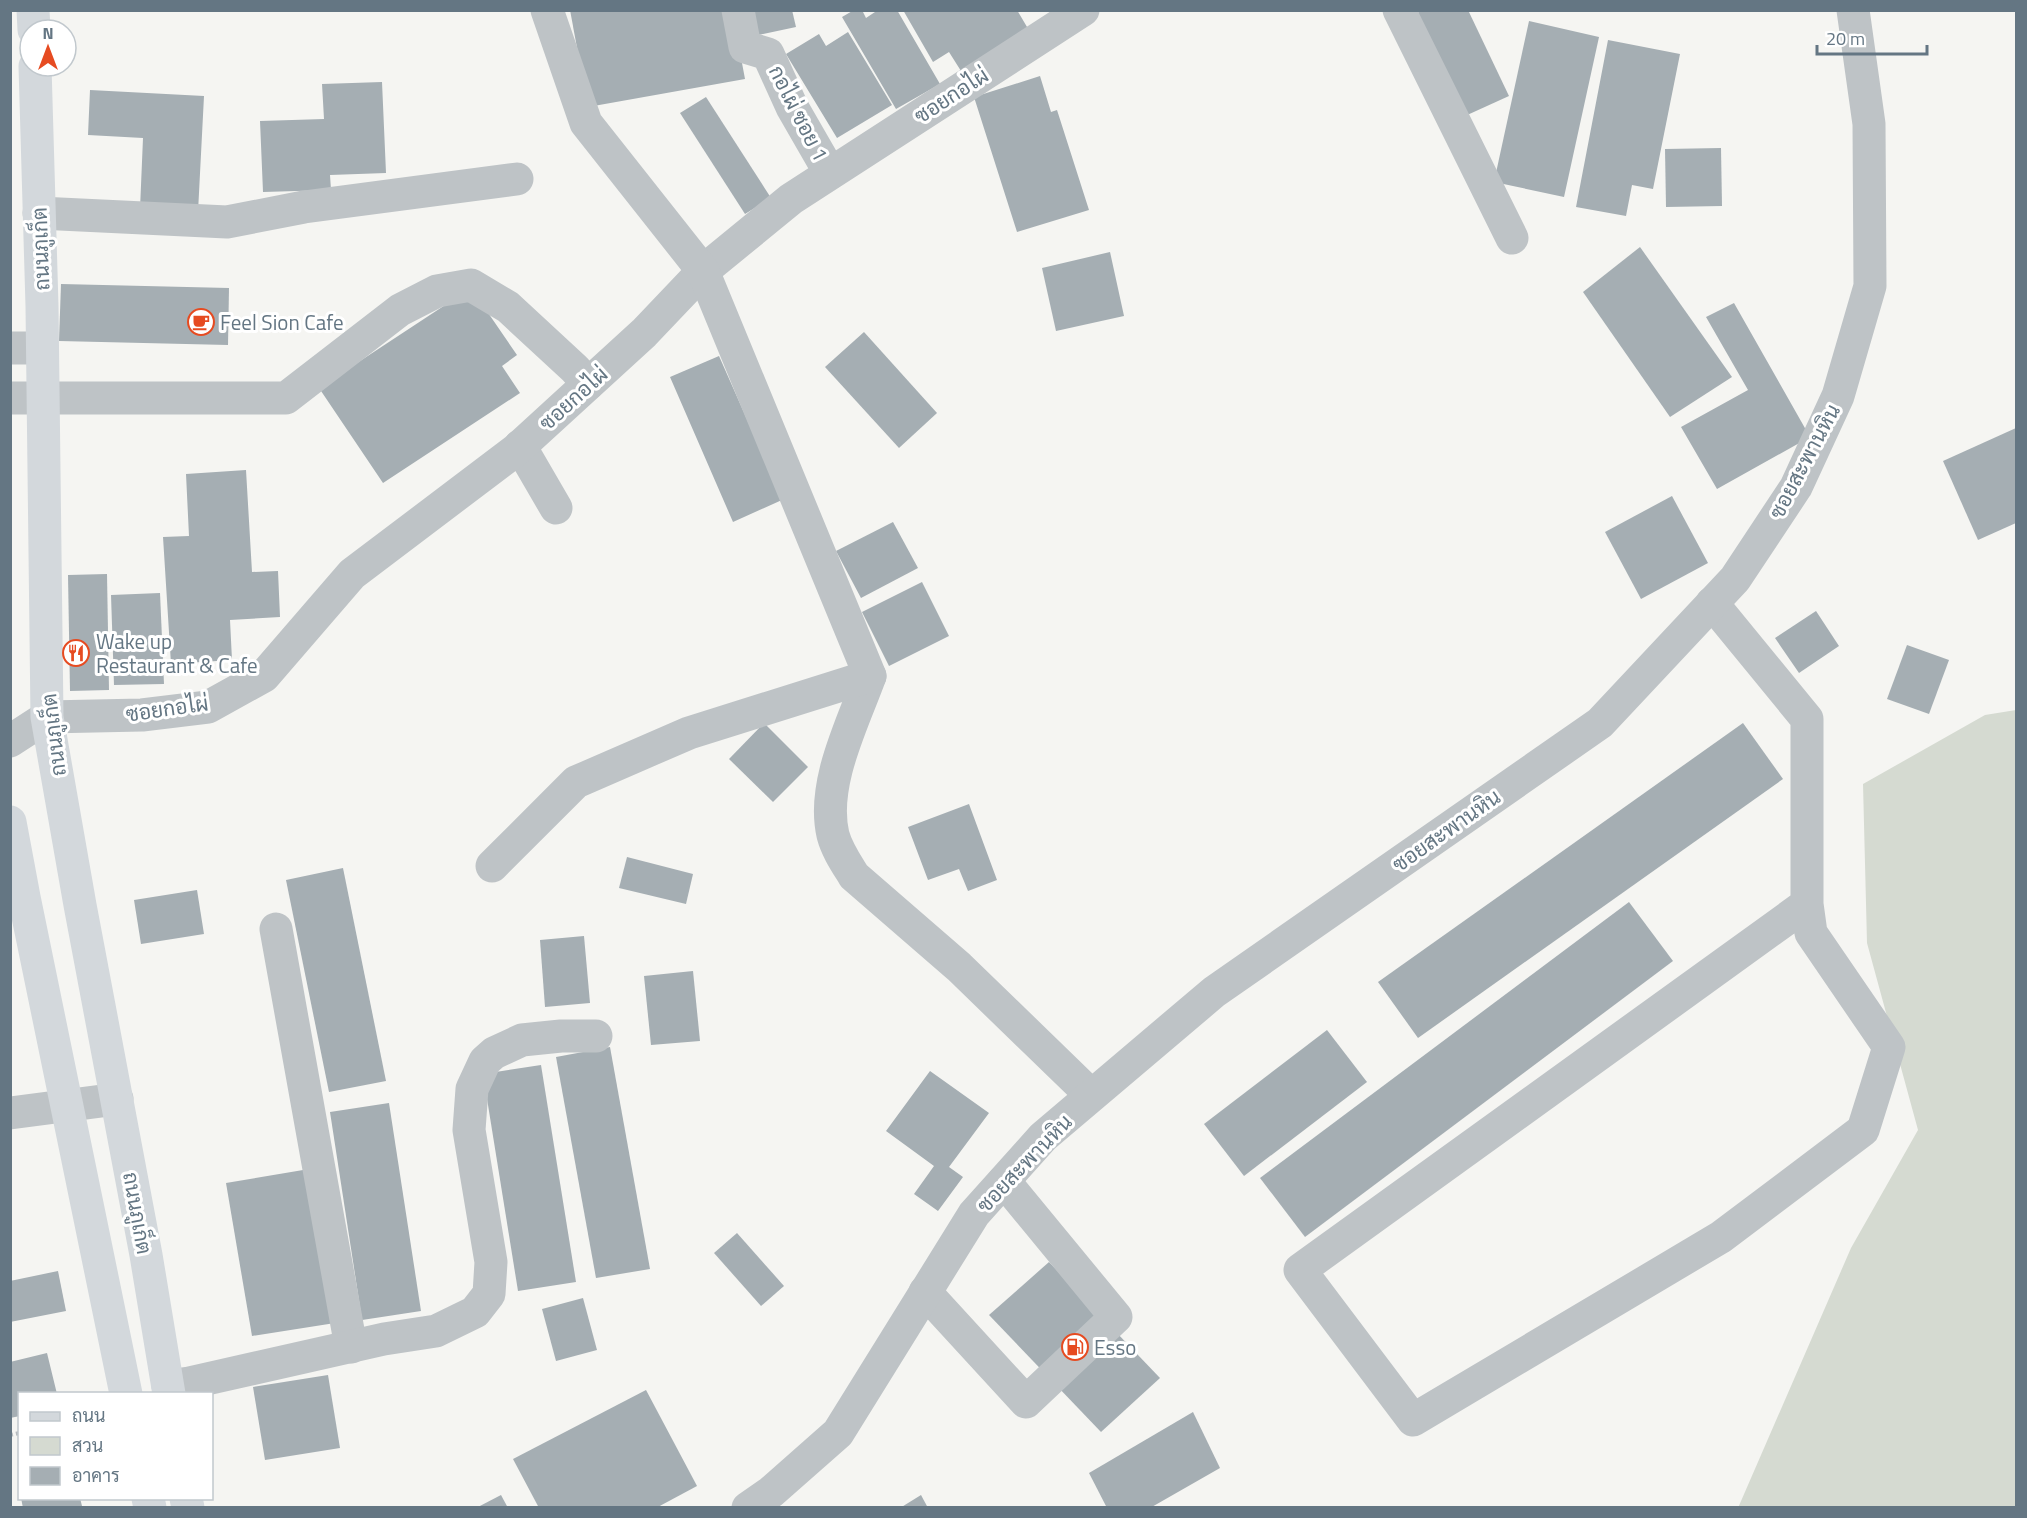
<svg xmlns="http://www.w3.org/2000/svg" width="2027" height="1518" font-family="'Titillium Web',Sarabun,sans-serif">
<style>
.green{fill:#d5dad1}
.building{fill:#a5aeb3}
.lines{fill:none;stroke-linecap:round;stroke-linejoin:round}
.path{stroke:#b6babd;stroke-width:4;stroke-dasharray:3 3;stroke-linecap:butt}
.minor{stroke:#bec3c6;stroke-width:33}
.major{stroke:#d3d8dc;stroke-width:33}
.labels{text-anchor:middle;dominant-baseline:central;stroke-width:6;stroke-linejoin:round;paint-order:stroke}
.street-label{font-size:21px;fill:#647683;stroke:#fff}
.poi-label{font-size:21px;fill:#647683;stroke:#fff;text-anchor:start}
</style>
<rect width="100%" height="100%" fill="#f5f5f2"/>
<path class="green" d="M2016,710V1507L1738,1508L1851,1248L1918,1130L1867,943L1863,784L1985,715Z"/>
<g class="building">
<path d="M570,10H732L745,79L588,107Z"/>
<path d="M744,10H792L796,27L749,37Z"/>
<path d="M854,10H862L866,18L878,10H897L940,84L896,109L842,17Z"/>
<path d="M903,10H1017L1030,32L961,71L949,52L933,62Z"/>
<path d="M1423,10H1468L1509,96L1465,116L1415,14Z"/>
<path d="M1529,21L1599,37L1564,197L1494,182Z"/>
<path d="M848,32L892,105L837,138L786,54L819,34L826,46Z"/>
<path d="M1608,40L1680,54L1653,189L1632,185L1626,216L1576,207Z"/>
<path d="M1040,76L1051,112L1057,110L1089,210L1017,232L974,97Z"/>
<path d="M382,82L386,173L330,175L331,190L263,192L260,121L324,119L322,84Z"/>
<path d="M90,90L204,96L198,212L140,209L143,138L88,135Z"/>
<path d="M706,97L771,198L745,214L680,113Z"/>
<path d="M1721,148L1722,206L1666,207L1665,149Z"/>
<path d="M1640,247L1732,377L1670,417L1583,292Z"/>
<path d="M1110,252L1124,316L1056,331L1042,268Z"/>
<path d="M61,284L229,288L228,345L59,341Z"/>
<path d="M471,288L517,355L502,366L520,393L383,483L319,388Z"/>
<path d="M1734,303L1810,437L1717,489L1681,427L1748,390L1706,317Z"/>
<path d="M864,332L937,413L899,448L825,367Z"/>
<path d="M719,356L765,460L793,495L733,522L670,377Z"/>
<path d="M2016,428V523L1978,540L1943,461Z"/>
<path d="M246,470L252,572L278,571L280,617L230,620L232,660L171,664L163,537L189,536L186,474Z"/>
<path d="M1672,496L1708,563L1641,599L1605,532Z"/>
<path d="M893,522L918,568L861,598L836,551Z"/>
<path d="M107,574L109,690L70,691L68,575Z"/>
<path d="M922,582L949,636L889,666L862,612Z"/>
<path d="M160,593L164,684L114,685L111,595Z"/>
<path d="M1816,611L1839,646L1799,673L1775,638Z"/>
<path d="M1907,645L1949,660L1929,714L1887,699Z"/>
<path d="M764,723L808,767L773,802L729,759Z"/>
<path d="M1743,723L1783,779L1418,1038L1378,982Z"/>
<path d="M969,804L997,880L968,891L959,869L928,880L908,827Z"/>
<path d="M627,857L693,874L686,904L619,888Z"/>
<path d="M343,868L386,1081L329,1092L286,880Z"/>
<path d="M197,890L204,934L141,944L134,900Z"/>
<path d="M1629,902L1673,961L1305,1237L1260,1178Z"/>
<path d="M584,936L590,1003L545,1007L540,940Z"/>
<path d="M693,971L700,1041L651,1045L644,976Z"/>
<path d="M1327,1030L1367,1082L1244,1176L1204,1124Z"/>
<path d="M610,1047L650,1269L596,1278L556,1057Z"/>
<path d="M541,1065L576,1282L518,1291L483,1074Z"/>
<path d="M930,1071L989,1113L949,1167L963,1177L938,1211L914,1194L934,1166L886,1131Z"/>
<path d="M389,1103L421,1311L362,1320L330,1112Z"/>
<path d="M309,1169L335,1323L252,1336L226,1183Z"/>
<path d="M737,1233L784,1286L761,1306L714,1253Z"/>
<path d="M1049,1262L1160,1378L1101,1432L989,1315Z"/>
<path d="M58,1271L66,1311L10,1322V1281Z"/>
<path d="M583,1298L597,1350L556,1361L542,1309Z"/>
<path d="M47,1353L57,1394H20V1416L10,1418V1362Z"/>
<path d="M328,1375L340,1448L265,1460L253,1387Z"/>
<path d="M646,1390L697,1486L656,1508H539L513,1459Z"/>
<path d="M1193,1412L1220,1468L1150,1508H1107L1089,1473Z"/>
<path d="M501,1495L508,1508H476Z"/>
<path d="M921,1495L928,1508H900Z"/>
<path d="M21,1498H80L82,1506L75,1508H23Z"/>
</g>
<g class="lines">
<path class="path" d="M10,1435L20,1433"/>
<g class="minor">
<path d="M738,10L745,47L768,54L792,107L830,173"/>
<path d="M1399,10L1512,238"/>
<path d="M39,213L227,222L304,207L517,179"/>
<path d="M10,348H42"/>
<path d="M10,398H286L400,310L437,291L471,285L508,307L575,369L588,384"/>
<path d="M520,446L556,508"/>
<path d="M1712,603L1807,719V904L1811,933L1889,1047L1863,1130L1721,1237L1413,1420L1300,1270L1807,904"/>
<path d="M870,676C853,723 821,784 833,835C837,850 846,863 854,876L959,967L1091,1095"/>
<path d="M10,741L47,717L142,715L208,707L264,676L352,574L516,450L644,333L703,271L791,199L1083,10"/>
<path d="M492,866L576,782L689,733L870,676L703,271L586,123L547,10"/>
<path d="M276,929L351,1347"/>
<path d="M10,1113L117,1099"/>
<path d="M925,1292L1026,1402L1116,1317L1004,1181"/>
<path d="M168,1386L189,1383L384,1339L436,1331L475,1312L489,1294L491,1262L469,1130L472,1089L485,1061L494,1053L522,1040L561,1036H596"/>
<path d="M748,1508L771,1492L838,1433L974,1214L1043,1137L1214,992L1600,723L1735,579L1796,487L1838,396L1870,286L1869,124L1853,10"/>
</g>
<g class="major">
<path d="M33,10L34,30"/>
<path d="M35,66L42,306L47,717L80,905L146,1255L169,1394"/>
<path d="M10,822L24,897L126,1394"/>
<path d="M148,1498L150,1508"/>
<path d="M186,1498L188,1508"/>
</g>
</g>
<defs>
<symbol id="cafe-ring" viewBox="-11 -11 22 22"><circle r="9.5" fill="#fff" stroke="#e64b21" stroke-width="1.5"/><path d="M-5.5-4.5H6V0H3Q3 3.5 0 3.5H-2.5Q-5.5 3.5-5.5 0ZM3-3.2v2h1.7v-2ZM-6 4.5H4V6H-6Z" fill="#e64b21"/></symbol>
<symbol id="restaurant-ring" viewBox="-11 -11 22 22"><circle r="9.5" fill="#fff" stroke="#e64b21" stroke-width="1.5"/><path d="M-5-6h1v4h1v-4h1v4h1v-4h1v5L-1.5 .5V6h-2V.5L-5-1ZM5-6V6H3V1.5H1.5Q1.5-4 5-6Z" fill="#e64b21"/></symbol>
<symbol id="fuel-ring" viewBox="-11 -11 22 22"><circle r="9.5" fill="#fff" stroke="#e64b21" stroke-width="1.5"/><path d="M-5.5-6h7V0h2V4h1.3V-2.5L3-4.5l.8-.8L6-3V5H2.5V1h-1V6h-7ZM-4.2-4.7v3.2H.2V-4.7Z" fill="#e64b21"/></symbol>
</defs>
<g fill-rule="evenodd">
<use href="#cafe-ring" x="186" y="307" width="30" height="30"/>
<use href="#restaurant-ring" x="61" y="638" width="30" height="30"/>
<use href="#fuel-ring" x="1060" y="1332" width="30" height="30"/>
</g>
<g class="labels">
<g class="street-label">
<text transform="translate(951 95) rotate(-33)">ซอยกอไผ่</text>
<text transform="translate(799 113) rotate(63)">กอไผ่ ซอย 1</text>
<text transform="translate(40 249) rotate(-92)">ถนนภูเก็ต</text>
<text transform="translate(573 398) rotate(-42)">ซอยกอไผ่</text>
<text transform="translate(1804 461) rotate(-62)">ซอยสะพานหิน</text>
<text transform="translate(167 708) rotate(-8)">ซอยกอไผ่</text>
<text transform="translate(53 735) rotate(-97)">ถนนภูเก็ต</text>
<text transform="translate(1446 830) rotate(-35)">ซอยสะพานหิน</text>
<text transform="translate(1024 1163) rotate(-46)">ซอยสะพานหิน</text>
<text transform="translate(138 1213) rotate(80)">ถนนภูเก็ต</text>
</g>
<g class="poi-label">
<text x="220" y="322">Feel Sion Cafe</text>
<text x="96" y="641">Wake up<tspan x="96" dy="24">Restaurant &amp; Cafe</tspan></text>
<text x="1094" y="1347">Esso</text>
</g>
</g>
<rect width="2027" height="1518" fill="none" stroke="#647683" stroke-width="24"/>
<rect x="18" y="1392" width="195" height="108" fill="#ffffff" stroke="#c1c8cd" stroke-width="1.5"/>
<rect x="30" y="1412" width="30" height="9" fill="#d3d8dc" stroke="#c1c8cd" stroke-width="1.5"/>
<text x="72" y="1422" font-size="18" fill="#647683">ถนน</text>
<rect x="30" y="1437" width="30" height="18" fill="#d5dad1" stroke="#c1c8cd" stroke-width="1.5"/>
<text x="72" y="1452" font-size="18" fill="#647683">สวน</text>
<rect x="30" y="1467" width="30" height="18" fill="#a5aeb3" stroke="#c1c8cd" stroke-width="1.5"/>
<text x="72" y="1482" font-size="18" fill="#647683">อาคาร</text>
<g transform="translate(48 48)"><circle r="28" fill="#ffffff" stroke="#c1c8cd" stroke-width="1.5"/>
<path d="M0-4.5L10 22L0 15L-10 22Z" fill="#e64b21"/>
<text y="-9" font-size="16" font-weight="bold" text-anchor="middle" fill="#647683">N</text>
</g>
<path d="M1817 45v9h110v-9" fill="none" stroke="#647683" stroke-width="3"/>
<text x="1826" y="45" font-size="18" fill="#647683" stroke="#ffffff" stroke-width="4.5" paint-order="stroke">20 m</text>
</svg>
